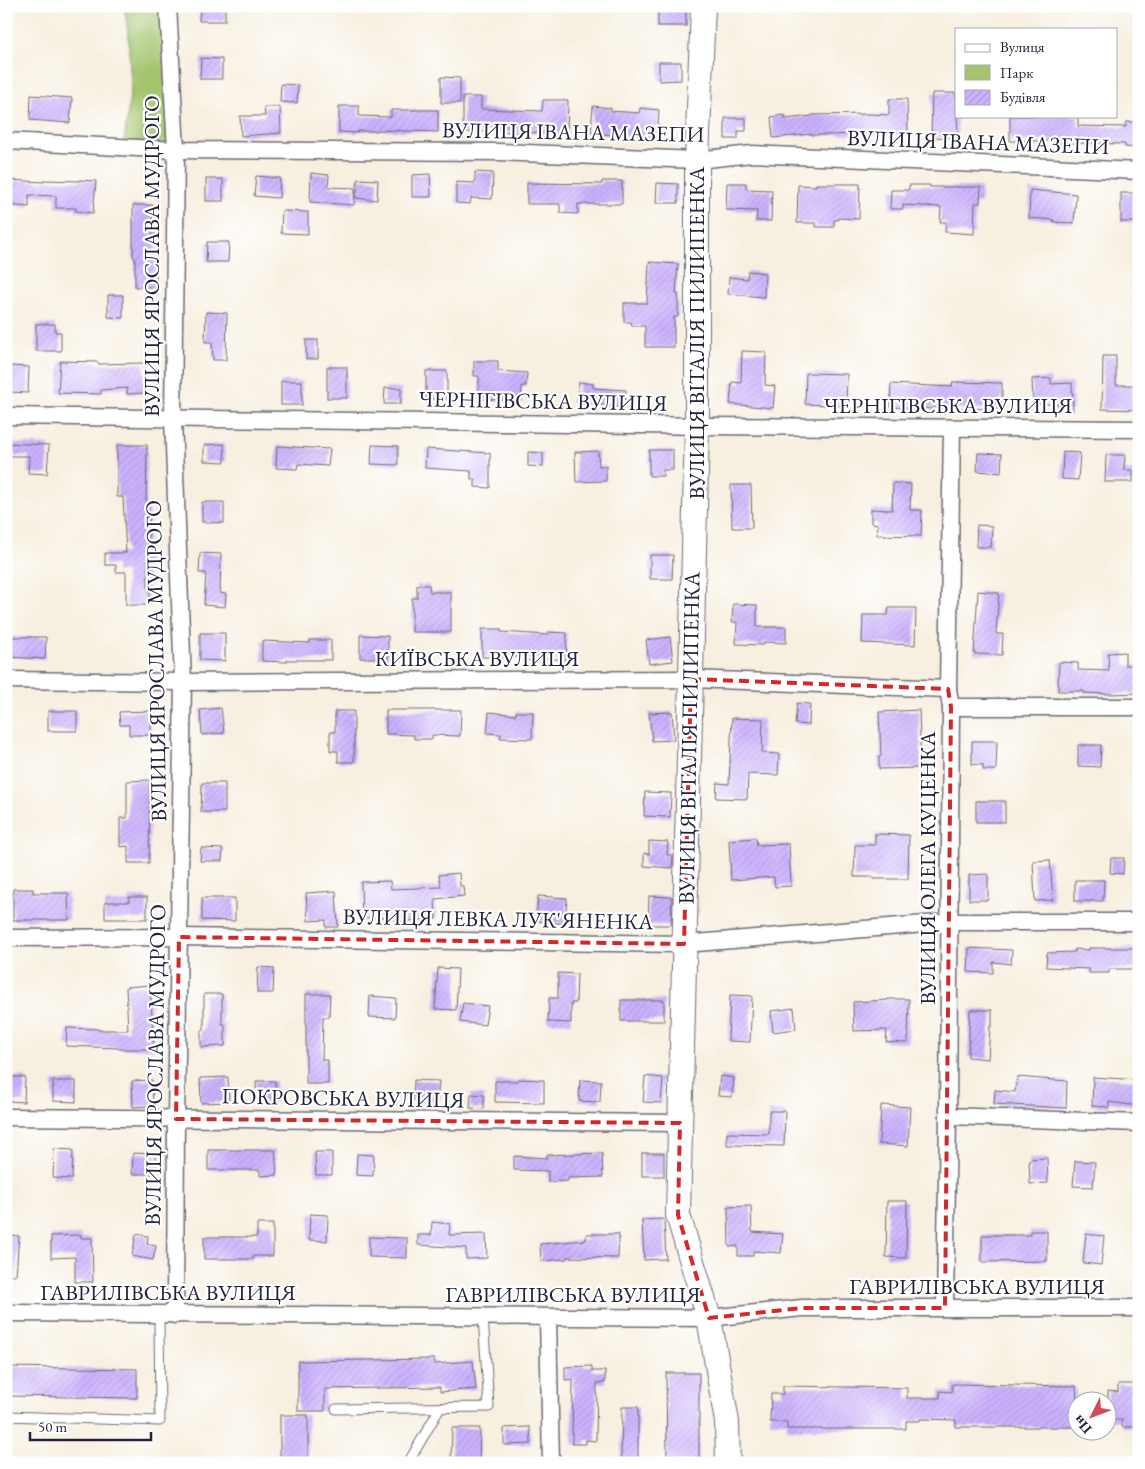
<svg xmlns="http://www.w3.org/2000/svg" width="1145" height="1469" font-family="'EB Garamond',serif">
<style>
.green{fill:#a4c56e;stroke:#637454}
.building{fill:url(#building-hatch)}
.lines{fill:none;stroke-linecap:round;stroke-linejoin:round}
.lane-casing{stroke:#6d6a74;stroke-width:11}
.street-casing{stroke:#6d6a74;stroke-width:19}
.secondary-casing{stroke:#6d6a74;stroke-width:26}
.lane{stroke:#fff;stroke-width:9}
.street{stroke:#fff;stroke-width:16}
.secondary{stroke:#fff;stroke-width:24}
.marked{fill:none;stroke:#d62828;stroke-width:4;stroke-dasharray:10 6;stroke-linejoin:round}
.labels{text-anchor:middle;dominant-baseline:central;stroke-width:4.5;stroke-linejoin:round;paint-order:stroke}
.street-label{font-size:22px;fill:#22223b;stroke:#fff}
</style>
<defs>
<pattern id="building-hatch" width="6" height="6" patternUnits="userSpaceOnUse" patternTransform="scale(1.25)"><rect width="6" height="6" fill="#ccb2fe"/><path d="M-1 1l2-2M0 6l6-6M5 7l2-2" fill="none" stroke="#af99db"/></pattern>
</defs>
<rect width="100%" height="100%" fill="#fff"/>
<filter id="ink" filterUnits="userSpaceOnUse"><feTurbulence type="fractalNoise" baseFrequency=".02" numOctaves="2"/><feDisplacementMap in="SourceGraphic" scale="10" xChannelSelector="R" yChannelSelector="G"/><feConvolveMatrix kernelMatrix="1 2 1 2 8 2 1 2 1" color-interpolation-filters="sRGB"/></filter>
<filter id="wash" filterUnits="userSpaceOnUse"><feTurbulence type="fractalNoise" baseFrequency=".0096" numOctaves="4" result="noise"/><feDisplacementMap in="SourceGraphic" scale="20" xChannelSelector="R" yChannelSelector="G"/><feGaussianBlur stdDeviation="1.12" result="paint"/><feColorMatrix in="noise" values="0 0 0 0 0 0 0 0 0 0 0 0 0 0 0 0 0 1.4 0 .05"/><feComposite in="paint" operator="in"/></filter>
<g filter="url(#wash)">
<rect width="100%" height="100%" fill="#f7efdf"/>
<path class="green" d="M124,6H164L171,145L124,142L131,86L128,31Z"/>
<g id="blocks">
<g class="building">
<path d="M200,6H225V21H199Z"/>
<rect x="658" y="6" width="28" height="20"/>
<path d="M201,58L222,59V79H200Z"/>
<path d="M659,62H681V80L659,81Z"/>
<path d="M441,77L460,78V103H441Z"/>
<path d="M281,84L298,85L297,103L280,102Z"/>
<path d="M932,93H956L958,138L931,137Z"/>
<path d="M31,95L72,98L70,123L30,120Z"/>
<path d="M463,97H481V109L542,111L543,100H568L567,134L481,131V132H463Z"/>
<path d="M889,99H907L908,132L829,135H812V134L773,138L771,117L785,115V119L812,116V115L870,114L889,115Z"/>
<path d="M339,106H359V116L391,117V110H438V132L378,130V131H358V133L339,132Z"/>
<path d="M593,106L611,108V111L639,113L640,108L659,110L657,139L591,133Z"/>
<path d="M264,107H280L281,133L241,136L240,116H265Z"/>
<path d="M1010,116H1078V126L1126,127V122H1139V148L1125,147V144L1072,143L1071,144L1057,143V141H1010Z"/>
<path d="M725,118H746V131H738V139H725Z"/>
<path d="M475,172L493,173L492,199L471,198L470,204L456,203V182L475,183Z"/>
<path d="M311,173L329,175L328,187L355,188L354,205L310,202Z"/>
<path d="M430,174L431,197H412V175Z"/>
<path d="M256,176L280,178L279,198L254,196Z"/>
<rect x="206" y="179" width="17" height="22"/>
<path d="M358,179L378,180L377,200L356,198Z"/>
<path d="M8,180L44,182V180L79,181V180L96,181L93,213L76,211V208H56V196L29,195V207L7,205Z"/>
<path d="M602,181H622V204H578V214L560,213V204H527V183L602,184Z"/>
<path d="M657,183L678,184V203H656Z"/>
<path d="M727,183H746V189L772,190L771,221H756L757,211L726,210Z"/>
<path d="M816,184H860L859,219L838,218V220H834V227H816V223H797L798,185L816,186Z"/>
<path d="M909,185H930V187H981L980,203H975L974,234L945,232L946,222H940L941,207L903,205V209H890L891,190H909Z"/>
<path d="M1030,190L1076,194L1074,223L1054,222V220L1029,218Z"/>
<rect x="1121" y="193" width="18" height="29"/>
<path d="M133,205H153L152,234H156V287H135V258L133,257Z"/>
<path d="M282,211L308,212V234L281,233Z"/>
<path d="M207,242H229L228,262H206Z"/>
<path d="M649,262L678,264L676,294H678V317H674V347H645V326H632L631,322H624V303H647Z"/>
<path d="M748,271L765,273L764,297L728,294L729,277L747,279Z"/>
<path d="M108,295H123V318L108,317Z"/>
<path d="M206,312L227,313L226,360H213L212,342H205Z"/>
<path d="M36,324H55V332H61V351H36Z"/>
<rect x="306" y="340" width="12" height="19"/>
<path d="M742,351L766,352L765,385L775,386L773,408L730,404L732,382L741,383Z"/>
<path d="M1103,356H1116V385H1139V410L1102,409Z"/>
<path d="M60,361L98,362V364L144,363L145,393L127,394V388L101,390V394L58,393Z"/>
<path d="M474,361H498V371L527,373L526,386H522L521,401L479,399V376H474Z"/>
<path d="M10,366L29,367L28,393L9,392Z"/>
<rect x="327" y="367" width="20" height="31"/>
<rect x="426" y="371" width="21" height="28"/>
<path d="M806,373L847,374L846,406L805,404Z"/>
<path d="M1051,378V384L1072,383L1073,411H1058V404H1033L1032,379Z"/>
<rect x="281" y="381" width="21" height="24"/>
<path d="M579,382L593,384V388L626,390L625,408L577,402Z"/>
<path d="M953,382L1002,383V409L932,408V409L890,407L891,384L952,387Z"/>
<path d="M385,388H401V404H384Z"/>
<path d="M6,443L49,445L47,474L28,473L29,456H6Z"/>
<path d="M224,444L225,462L204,461V445Z"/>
<path d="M117,445H147L146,506H148L150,534H148V589H150V605H126V572H116V565H105V553H126L123,497H117Z"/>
<path d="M372,445L398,446V465L371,464Z"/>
<path d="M277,446L330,449L328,466L298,464L297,469L276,468Z"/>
<path d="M426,449L490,453V488L475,487V479H471V471L425,468Z"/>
<path d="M649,450H673V470H663V476H649Z"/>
<path d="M598,451L599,466H606V481L576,482L575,452Z"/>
<path d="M528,452L543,453V467L528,466Z"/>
<path d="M1063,452L1080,453L1078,480L1062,479Z"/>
<path d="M978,453L1002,454L1001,473L977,471Z"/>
<path d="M1106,455H1125L1124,470H1133V482H1105Z"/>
<path d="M893,483L911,484L910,510H922L921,536L877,535L878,524L871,523V509L892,510Z"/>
<path d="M731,485H751L752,528H732Z"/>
<path d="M202,502H224V523L202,522Z"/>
<path d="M977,525L992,526L991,547H976Z"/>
<path d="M200,553L221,554L220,593L226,594L225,607L204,605L206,573H199Z"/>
<path d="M650,555H673L672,579H650Z"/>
<path d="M417,585H429L430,592H451V632H412V598H417Z"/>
<path d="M978,591L999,593L996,634H1003L1002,655L974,654Z"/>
<path d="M733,604L757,605V627H786V643L764,642V645L736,644L737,622H732Z"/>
<path d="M889,608H916L915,645L862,643L863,615H888Z"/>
<path d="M482,629H501V632L548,635V632L567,633L566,660L544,658V661L519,660V657H482Z"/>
<path d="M200,633H225V661L200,660Z"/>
<path d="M360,635L388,636V658H360Z"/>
<path d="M6,637H46L45,659L6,657Z"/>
<path d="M670,637L673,661L649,664L646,640Z"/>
<path d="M310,640H331V660H287V662L262,661V641L310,643Z"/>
<path d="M1125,652V665H1139V693L1110,694L1084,693V691H1058L1059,662L1078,663V670L1109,671L1108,653Z"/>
<path d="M797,703L810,704L809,725L795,724Z"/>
<path d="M221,708L224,733L202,735L200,710Z"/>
<path d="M386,710H461L460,736L432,735V739H414V735L386,734Z"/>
<path d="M919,710L921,768L879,769V757L881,756L879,712Z"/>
<rect x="48" y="711" width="29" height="20"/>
<path d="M151,711V735H129V725H120L119,712Z"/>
<path d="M335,711H354V762H338V751H330V732H335Z"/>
<path d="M489,712L516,715V712H533L532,739L500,738L501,734L487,733Z"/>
<path d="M672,712L674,740L652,741L649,713Z"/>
<path d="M732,718L763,719L762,753L779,754L778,775L748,774L747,799L716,798L717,783L729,784Z"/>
<path d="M972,741H997L996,770H983V765L972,764Z"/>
<path d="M1078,745H1101L1100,767L1078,766Z"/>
<path d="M150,780L149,863H128V846L120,847V818H127V781Z"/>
<path d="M202,783H225V812H201Z"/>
<path d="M645,792L671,793L670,817L644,816Z"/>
<rect x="976" y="801" width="29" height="21"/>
<path d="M875,834L909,835L908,879H874V877H854L855,845H875Z"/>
<path d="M756,838L757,845L789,844L791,886L775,887L774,877L731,880L729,840Z"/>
<path d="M649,841L668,842L667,855H673L672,868L644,866V853L649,854Z"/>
<path d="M201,848L223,849L222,861H200Z"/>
<path d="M1111,858H1124L1123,874L1110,873Z"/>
<path d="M1050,860L1053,900L1035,901L1033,861Z"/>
<path d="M459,873L460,886H463L464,896L435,899L436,919L394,922V917L362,918L361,882L390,881L391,889L441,887L439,875Z"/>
<path d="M988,874V900H969V875Z"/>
<path d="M1075,880H1104L1103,901H1075Z"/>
<path d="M13,889H33V893H68L69,920H13Z"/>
<path d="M336,891L338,927H326V920L308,921L306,893Z"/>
<path d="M538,896L567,898L565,924L536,921Z"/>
<path d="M649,896L672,897L671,925H648Z"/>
<path d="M129,897H147V919H105V902H129Z"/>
<path d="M202,898H235V921L202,920Z"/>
<path d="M969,948L1012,950L1011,964L993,962V973L968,972Z"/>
<path d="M1089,948H1139V969H1109V973H1089V969L1046,967L1047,953L1075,952V949L1089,950Z"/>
<path d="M258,967L274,968L273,993H257Z"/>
<path d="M438,968L458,969L456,1010L435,1009Z"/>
<path d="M558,973L577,974L576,1003H571V1023L548,1022L549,998H558Z"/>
<path d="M150,985L154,1049H119L118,1048L66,1046L67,1028L98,1029V1030H128L126,987Z"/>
<path d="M204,994H222V1024H225V1046L201,1047V1030H204Z"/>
<path d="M306,994H330L329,1017H323L322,1060H328V1084H306Z"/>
<path d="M730,995L752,996L750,1042L728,1041Z"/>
<path d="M370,996L396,998L395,1018L369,1017Z"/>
<path d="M888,999H909L908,1043L886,1042L887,1030L854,1031L853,1002L888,1000Z"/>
<rect x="621" y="1000" width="43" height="21"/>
<path d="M463,1003L488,1006L485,1025L460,1022Z"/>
<path d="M794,1008L796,1029L773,1032L771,1011Z"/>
<path d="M970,1010H992V1026H990L988,1059L968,1057Z"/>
<path d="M645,1076L663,1078L661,1103L643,1102Z"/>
<path d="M720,1076L734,1078L732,1097L718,1096Z"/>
<path d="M6,1077H25L24,1102L6,1101Z"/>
<path d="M228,1077L229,1102L201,1103L200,1078Z"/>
<path d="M1017,1077L1067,1081L1066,1108L994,1104L995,1090L1015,1092Z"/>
<path d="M1093,1077L1139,1080V1106L1109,1102V1107L1092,1106Z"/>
<path d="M518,1079L544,1080V1103L495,1102V1081H518Z"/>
<path d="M152,1080L153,1106L133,1107L132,1081Z"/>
<path d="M414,1080L439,1081L437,1102L413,1100Z"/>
<path d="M580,1080L601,1081L600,1102L579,1101Z"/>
<path d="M53,1081H76V1102L53,1101Z"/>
<path d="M256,1081H275L276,1102L257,1103Z"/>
<path d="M471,1094L484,1095V1109L470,1108Z"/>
<path d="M881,1105L910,1107L908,1146L879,1144Z"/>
<path d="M769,1111H785L784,1146L727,1145V1133L769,1134Z"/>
<path d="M54,1149L73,1150L72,1179L53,1178Z"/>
<path d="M208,1150H275L277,1175L260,1176V1170H208Z"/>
<path d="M315,1152H332V1175H316Z"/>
<path d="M133,1153L155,1154V1174H132Z"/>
<path d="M602,1153L603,1177L568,1178V1181L548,1182V1171L514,1170V1156L547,1158V1155Z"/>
<rect x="642" y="1153" width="22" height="23"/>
<path d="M357,1154L374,1155L373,1176L356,1175Z"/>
<path d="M1047,1158L1048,1183L1030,1184L1029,1159Z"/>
<path d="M1075,1161L1095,1162L1093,1187L1073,1186Z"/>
<path d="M887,1201H907L906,1258L886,1257Z"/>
<path d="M751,1206L752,1232L783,1234L781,1253L753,1251V1256H738V1246L729,1247L728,1207Z"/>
<path d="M310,1214L328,1215L327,1241L309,1240Z"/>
<path d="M664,1219L666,1259L644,1260L642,1220Z"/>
<path d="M432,1222L450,1224L449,1235L486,1234L487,1258L466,1259V1248L418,1245V1235H431Z"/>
<path d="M257,1224H273V1256H253V1259H204V1237H257Z"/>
<path d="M1030,1231H1047V1261L982,1262V1235H1030Z"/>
<path d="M136,1234L148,1236L147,1244L156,1246L153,1260L132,1256Z"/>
<path d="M586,1234H619L618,1258L567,1257V1259L541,1261L540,1244L586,1240Z"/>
<path d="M1086,1234L1104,1236L1101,1265L1083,1263Z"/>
<path d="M6,1235L19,1236L16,1275H6Z"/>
<path d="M81,1235V1238H92L93,1282H75V1257L51,1258V1236Z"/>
<path d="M369,1237L407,1238V1258L369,1257Z"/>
<path d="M434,1359V1364L473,1361L476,1389L440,1392V1387L325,1389V1411H298V1361Z"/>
<path d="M592,1366V1371H605V1383H597L596,1441L586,1440V1444H572L573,1379L565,1380V1367Z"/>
<path d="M6,1367L137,1369V1398L6,1396Z"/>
<path d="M666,1373H699V1463H667Z"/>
<path d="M952,1384L1076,1386L1078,1418H1075V1427H956V1420L920,1419V1421H906V1429H787V1422H770L771,1394H783V1386L907,1388V1398H940V1391L952,1392Z"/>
<path d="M1118,1384H1137V1395H1139L1137,1427H1122V1420H1108V1391L1118,1392Z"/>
<path d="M622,1407H638V1462H621Z"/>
<rect x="280" y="1415" width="28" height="48"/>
<path d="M530,1427L531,1444L504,1445V1428Z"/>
<path d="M452,1428H480L479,1463H451Z"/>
</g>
</g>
</g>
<g filter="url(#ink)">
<use href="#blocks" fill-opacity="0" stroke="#6d6a74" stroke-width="1"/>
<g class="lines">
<defs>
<g id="lane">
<path d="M336,1409L489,1407L483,1317"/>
<path d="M6,1416L160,1421L159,1315"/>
<path d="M408,1463L440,1408"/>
</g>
<g id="street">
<path d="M168,6L176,150L173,419L183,682L176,1119L175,1315"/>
<path d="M6,141L176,150L499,152L697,160L752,154L1139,171"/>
<path d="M6,416L707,426L1139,429"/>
<path d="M6,680L183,682L691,679L948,689"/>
<path d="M951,707H1139"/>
<path d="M6,938L179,937L684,944L949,922H1139"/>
<path d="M948,1116L1139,1123"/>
<path d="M6,1117L680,1123"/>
<path d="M945,1308L948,1116L951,707L948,689L952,428"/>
<path d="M6,1313L709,1318L802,1308H1139"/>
<path d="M548,1317L551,1463"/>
</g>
<path id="secondary" d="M703,6L697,160V426L678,1215L709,1318L727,1422L728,1463"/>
</defs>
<use href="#lane" class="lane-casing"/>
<use href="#street" class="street-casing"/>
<use href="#secondary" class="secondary-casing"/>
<use href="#lane" class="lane"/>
<use href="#street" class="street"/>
<use href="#secondary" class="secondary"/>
</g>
</g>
<path class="marked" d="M691,679L948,689L951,707L945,1308H802L709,1318L678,1215L680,1123L176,1119L179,937L684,944Z"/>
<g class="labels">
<g class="street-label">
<text transform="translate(573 132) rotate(1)">ВУЛИЦЯ ІВАНА МАЗЕПИ</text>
<text transform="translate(978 142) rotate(2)">ВУЛИЦЯ ІВАНА МАЗЕПИ</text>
<text transform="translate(151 256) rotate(-90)">ВУЛИЦЯ ЯРОСЛАВА МУДРОГО</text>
<text transform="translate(696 333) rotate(-90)">ВУЛИЦЯ ВІТАЛІЯ ПИЛИПЕНКА</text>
<text transform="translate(543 401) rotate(1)">ЧЕРНІГІВСЬКА ВУЛИЦЯ</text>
<text x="948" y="405">ЧЕРНІГІВСЬКА ВУЛИЦЯ</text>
<text x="477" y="658">КИЇВСЬКА ВУЛИЦЯ</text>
<text transform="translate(156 661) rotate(-91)">ВУЛИЦЯ ЯРОСЛАВА МУДРОГО</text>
<text transform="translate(689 738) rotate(-89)">ВУЛИЦЯ ВІТАЛІЯ ПИЛИПЕНКА</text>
<text transform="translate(927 868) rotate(-90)">ВУЛИЦЯ ОЛЕГА КУЦЕНКА</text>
<text transform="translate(498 919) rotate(1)">ВУЛИЦЯ ЛЕВКА ЛУК'ЯНЕНКА</text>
<text transform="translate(155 1065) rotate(-89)">ВУЛИЦЯ ЯРОСЛАВА МУДРОГО</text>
<text transform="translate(343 1098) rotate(1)">ПОКРОВСЬКА ВУЛИЦЯ</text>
<text x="977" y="1286">ГАВРИЛІВСЬКА ВУЛИЦЯ</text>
<text x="168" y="1292">ГАВРИЛІВСЬКА ВУЛИЦЯ</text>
<text x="573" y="1294">ГАВРИЛІВСЬКА ВУЛИЦЯ</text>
</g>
</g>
<rect width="1145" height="1469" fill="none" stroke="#fff" stroke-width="25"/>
<rect x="955" y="28" width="162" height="90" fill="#ffffff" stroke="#a7a7b1"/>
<rect x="965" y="44" width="25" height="8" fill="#ffffff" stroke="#a7a7b1"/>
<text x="1000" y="52" font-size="15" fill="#22223b">Вулиця</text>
<rect x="965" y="65" width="25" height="15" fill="#a4c56e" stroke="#a7a7b1"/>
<text x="1000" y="78" font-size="15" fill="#22223b">Парк</text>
<rect x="965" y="90" width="25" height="15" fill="url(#building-hatch)" stroke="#a7a7b1"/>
<text x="1000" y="102" font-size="15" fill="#22223b">Будівля</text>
<g transform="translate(1092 1416) rotate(228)"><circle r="24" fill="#ffffff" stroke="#a7a7b1"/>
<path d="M0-4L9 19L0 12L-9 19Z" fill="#d1495b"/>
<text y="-8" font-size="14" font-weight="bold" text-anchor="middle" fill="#22223b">Пн</text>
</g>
<path d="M30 1432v8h121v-8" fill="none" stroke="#22223b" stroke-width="2.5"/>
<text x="38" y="1432" font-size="15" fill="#22223b" stroke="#ffffff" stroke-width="4" paint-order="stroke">50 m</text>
</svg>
